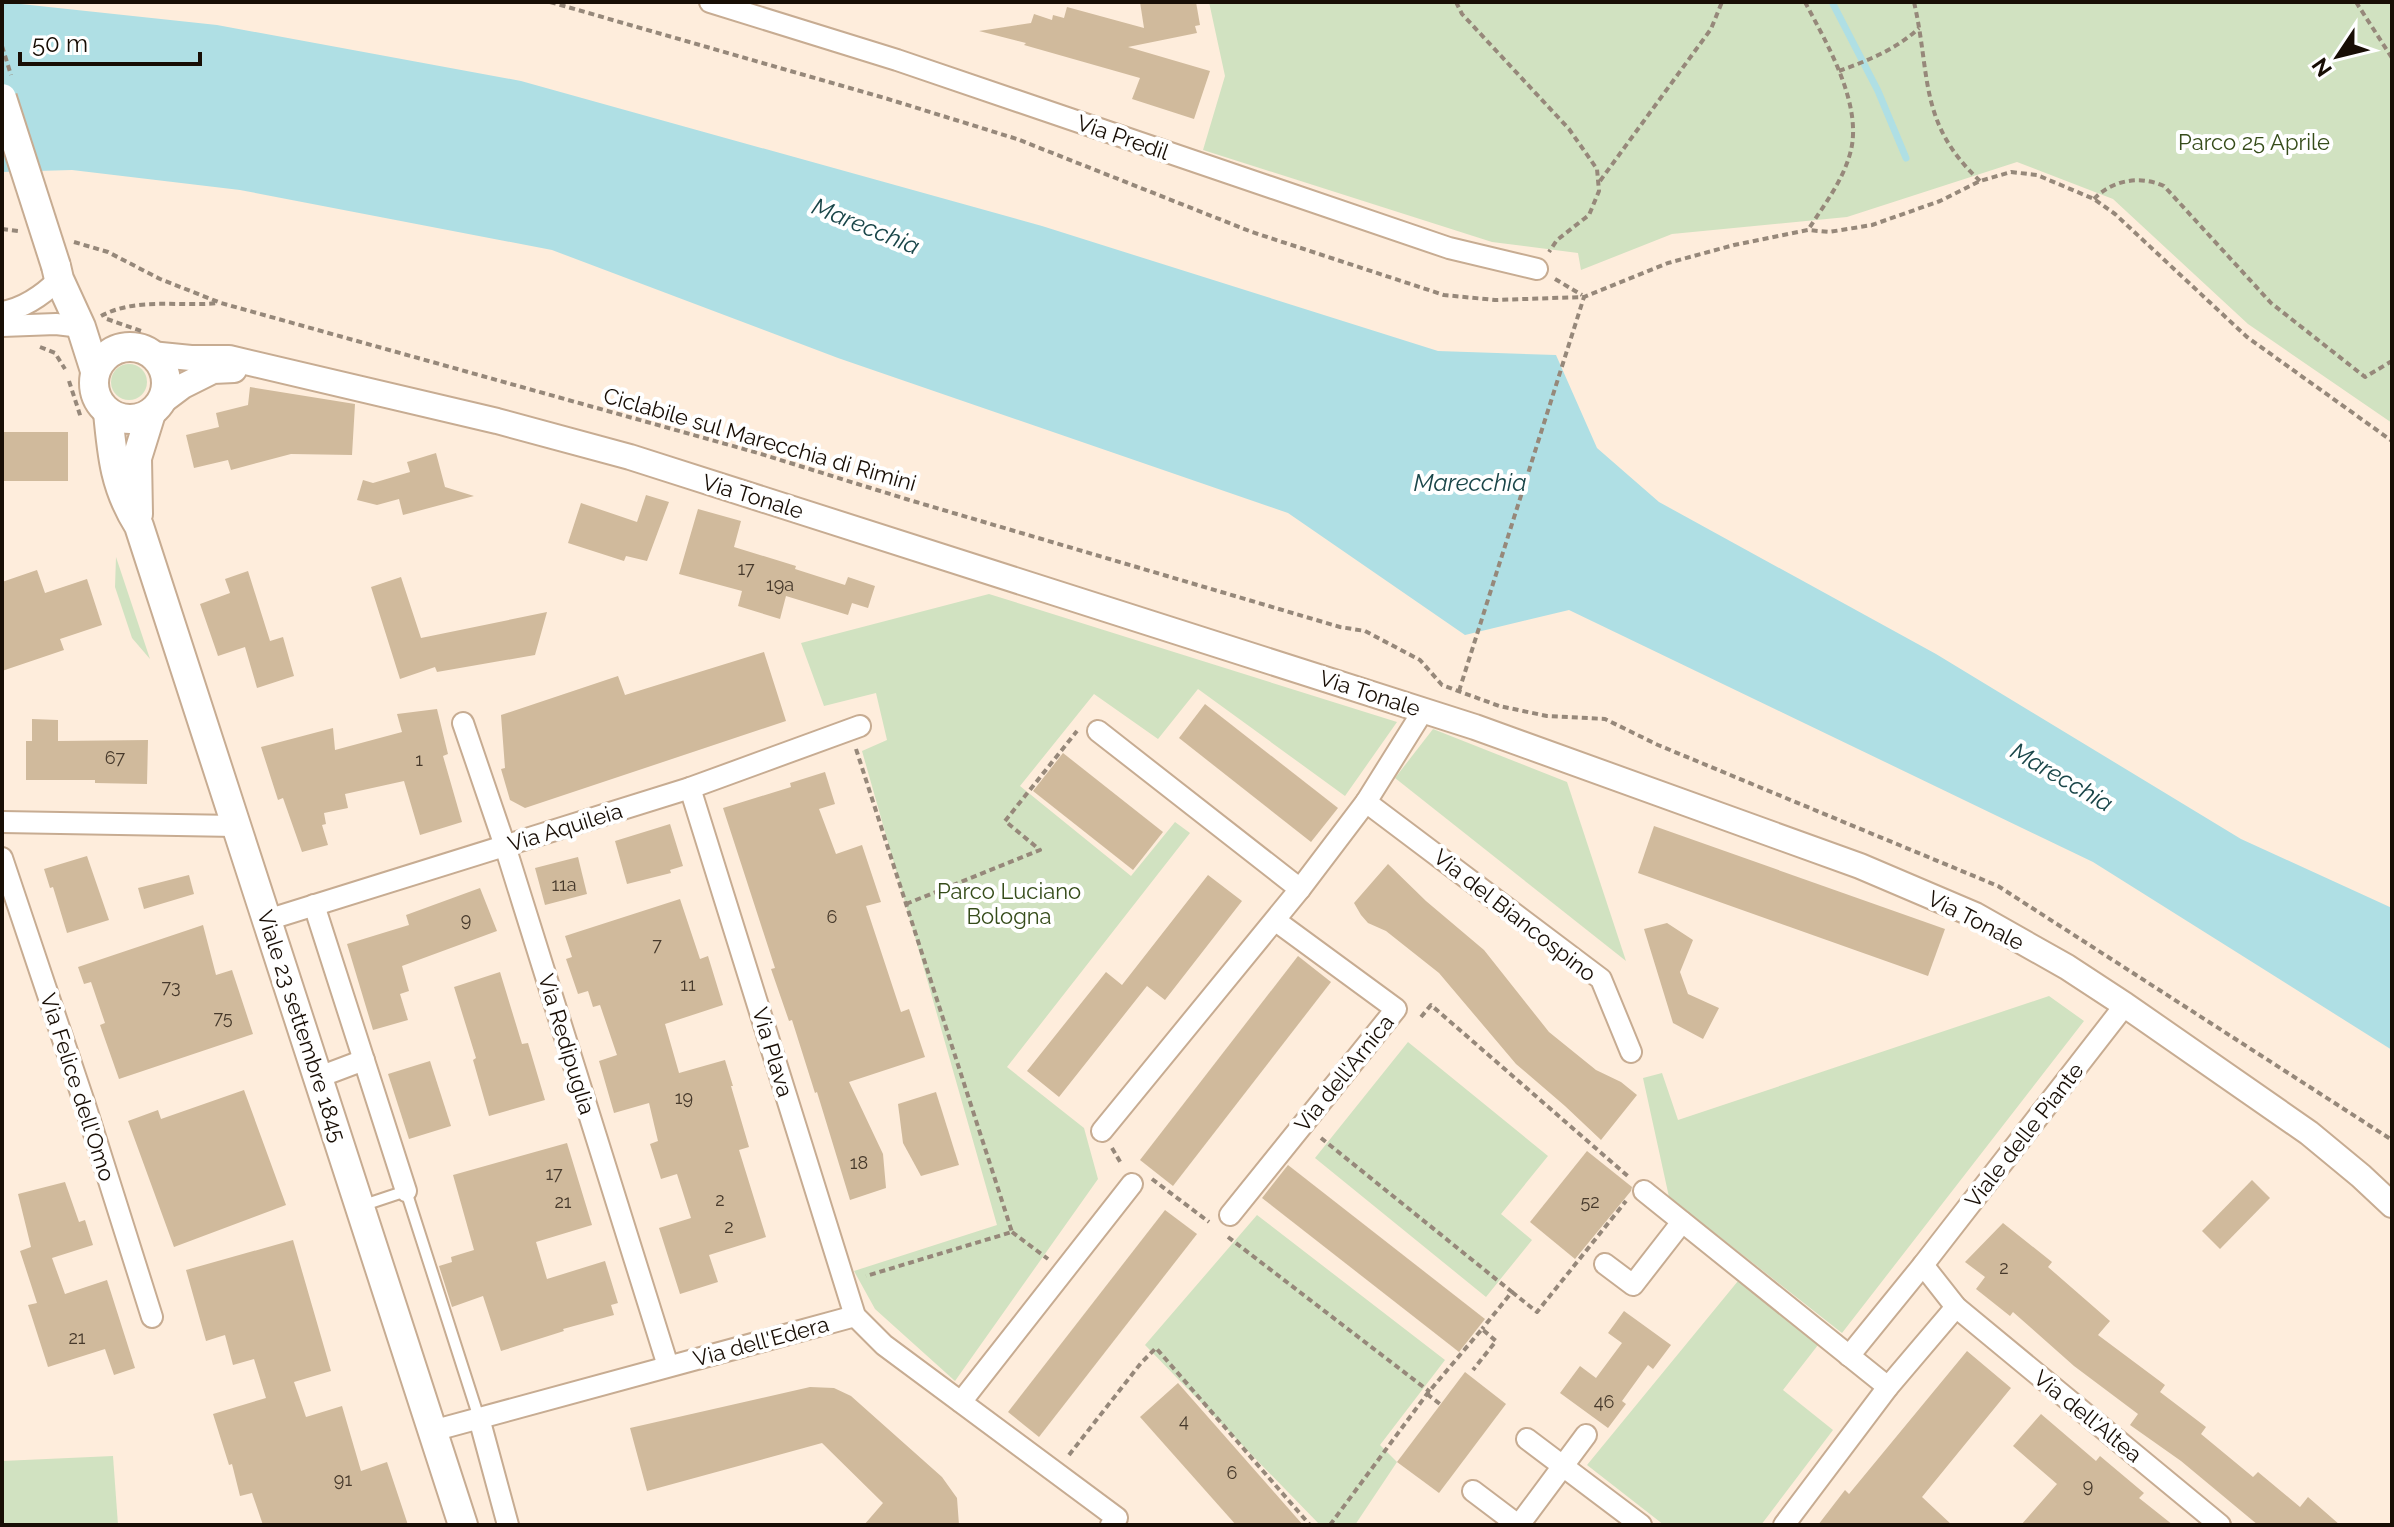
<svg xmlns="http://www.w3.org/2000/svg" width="2394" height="1527" font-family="Raleway,sans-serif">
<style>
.green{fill:#d1e2c1}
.water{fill:#afdfe4}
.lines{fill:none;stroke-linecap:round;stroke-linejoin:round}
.stream{stroke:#afdfe4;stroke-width:7}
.building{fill:#d0ba9c}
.service-casing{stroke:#c7ac92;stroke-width:14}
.minor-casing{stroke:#c7ac92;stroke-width:24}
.tertiary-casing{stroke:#c7ac92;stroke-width:28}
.secondary-casing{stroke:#c7ac92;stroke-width:32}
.path{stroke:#96887a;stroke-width:4;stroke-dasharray:6 4;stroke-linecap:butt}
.service{stroke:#fff;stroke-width:10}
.minor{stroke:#fff;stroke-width:20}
.tertiary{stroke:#fff;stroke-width:24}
.secondary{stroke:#fff;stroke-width:28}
.secondary-bridge-casing{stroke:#c7ac92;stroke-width:32;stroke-linecap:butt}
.path-bridge{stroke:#96887a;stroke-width:4;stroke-dasharray:6 4;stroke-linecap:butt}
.secondary-bridge{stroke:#fff;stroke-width:28}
.labels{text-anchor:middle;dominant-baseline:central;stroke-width:8;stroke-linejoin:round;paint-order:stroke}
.number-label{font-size:18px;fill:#46392b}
.street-label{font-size:22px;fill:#180e05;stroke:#fff}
.park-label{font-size:22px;fill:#364c1a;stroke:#fff}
.water-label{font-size:24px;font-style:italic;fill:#1a4649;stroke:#fff}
</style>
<rect width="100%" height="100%" fill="#feeddc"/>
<g class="green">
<path d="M1209,2H2392V423L2248,324L2113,199L2017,162L1847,217L1672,234L1581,270L1578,253L1492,242L1203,150L1225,76Z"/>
<circle cx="129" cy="382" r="18"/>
<path d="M116,557L150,659L132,638L115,587Z"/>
<path d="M989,594L1397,722L1345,796L1198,689L1158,739L1094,694L1020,786L1131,876L1175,822L1190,833L1007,1067L1084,1128L1098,1179L955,1381L875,1309L854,1271L997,1225L862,751L887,740L876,693L824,706L801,643Z"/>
<path d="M1433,729L1567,782L1626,961L1395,778Z"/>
<path d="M2049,996L2084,1021L1842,1333L1669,1197L1643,1078L1662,1073L1678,1120Z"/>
<path d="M1408,1042L1548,1156L1501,1214L1532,1240L1486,1297L1315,1158Z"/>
<path d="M1257,1215L1445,1360L1380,1445L1397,1462L1355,1525H1320L1145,1345Z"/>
<path d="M1738,1281L1818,1345L1783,1390L1833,1430L1761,1525H1664L1587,1465Z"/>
<path d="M113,1456L118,1525H2V1461Z"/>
</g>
<path class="water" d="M2,2L217,25L521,81L1042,226L1438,351L1556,355L1597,448L1659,502L1936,654L2241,839L2392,908V1050L2093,862L1569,610L1465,635L1288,513L838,358L552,250L240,190L72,170L2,172Z"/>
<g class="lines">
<path class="stream" d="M1832,2L1878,91L1906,158"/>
</g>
<g class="building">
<path d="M1140,2H1196L1200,25L1195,26L1197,33L1128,47L1210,71L1194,119L1132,99L1140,78L1024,45L1026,43L979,31L1031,23L1034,14L1052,20L1053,15L1064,18L1067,7L1144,28Z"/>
<path d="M250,387L355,404L352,455L291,454L231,470L228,460L194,468L186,435L219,427L216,413L248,405Z"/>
<rect x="2" y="432" width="66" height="49"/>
<path d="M436,453L445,487L474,496L403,515L399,499L377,505L357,500L363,480L373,483L410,472L407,462Z"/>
<path d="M646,495L669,502L647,561L626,556L624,561L568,543L581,503L637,522Z"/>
<path d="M698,509L741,521L734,547L796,566L795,569L845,585L848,577L875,586L868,608L852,603L848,615L786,596L780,619L738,606L742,591L679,574Z"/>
<path d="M37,570L45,593L87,579L102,625L60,639L64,650L2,671V582Z"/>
<path d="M248,571L270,641L283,637L294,676L257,688L245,647L218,656L200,604L230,593L225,579Z"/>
<path d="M401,577L421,638L547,612L535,655L437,672L435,667L400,679L371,587Z"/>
<path d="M764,652L786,721L525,808L510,800L501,769L505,768L501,715L618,676L625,695Z"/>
<path d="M1205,704L1338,808L1311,842L1179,738Z"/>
<path d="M437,709L448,754L443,756L462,822L420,835L404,781L345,794L348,808L324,813L326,824L322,825L328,845L302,852L283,798L278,800L261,747L333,728L335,750L402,732L397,714Z"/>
<path d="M32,719L58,720V741L148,740L147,784L95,783V780H26V741H32Z"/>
<path d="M1063,753L1163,832L1133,870L1033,791Z"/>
<path d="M825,772L835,804L819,809L836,854L862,845L881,902L866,906L901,1012L909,1009L925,1057L849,1082L883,1154L886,1188L850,1200L817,1092L815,1093L792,1020L789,1021L771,969L775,968L723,808L791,787L790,783Z"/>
<path d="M670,824L683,866L670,870L671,873L627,884L615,841Z"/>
<path d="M1654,826L1945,929L1928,976L1638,873Z"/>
<path d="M87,856L109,920L67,933L53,887L50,888L44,869Z"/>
<path d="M578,857L587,894L545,905L535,868Z"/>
<path d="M1388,864L1426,901L1484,950L1549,1032L1596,1070L1621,1082L1637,1095L1601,1140L1565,1106L1516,1064L1439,973L1386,931L1368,923L1361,915L1354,903Z"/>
<path d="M189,875L194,894L144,909L138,888Z"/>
<path d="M1208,875L1242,901L1165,1000L1147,986L1059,1097L1027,1071L1106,972L1122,985Z"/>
<path d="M480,888L497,931L402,966L409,991L400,994L408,1020L373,1030L347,944L409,925L406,915Z"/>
<path d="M680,899L700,959L708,956L723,1005L665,1024L679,1073L725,1060L733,1086H731L749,1147L739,1150L766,1237L709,1255L718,1282L680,1294L659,1228L691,1218L677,1174L661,1179L650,1144L658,1141L649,1103L614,1113L599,1061L617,1055L600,1005L593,1007L588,991L578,994L566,959L572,957L565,936Z"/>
<path d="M1667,923L1693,940L1680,972L1688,994L1719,1008L1703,1039L1673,1023L1644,929Z"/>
<path d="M203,925L216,975L232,970L253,1034L119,1079L100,1025L105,1023L91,982L84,984L78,967Z"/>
<path d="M1298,956L1331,982L1173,1186L1140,1160Z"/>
<path d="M500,972L522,1044L528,1043L545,1100L489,1116L473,1060L476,1058L454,987Z"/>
<path d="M430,1061L451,1126L409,1139L388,1074Z"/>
<path d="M244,1090L286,1205L174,1247L128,1121L158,1110L161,1119Z"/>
<path d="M936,1092L959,1165L921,1176L903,1143L898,1104Z"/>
<path d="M567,1143L592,1225L536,1242L547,1279L605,1261L618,1303L611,1305L614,1315L563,1329L564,1331L501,1351L483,1296L452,1307L439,1266L452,1262L451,1257L474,1250L453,1175Z"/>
<path d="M1587,1151L1632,1187L1631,1191L1575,1259L1530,1222Z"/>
<path d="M1288,1165L1485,1319L1459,1352L1262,1198Z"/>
<path d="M2252,1180L2270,1198L2220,1249L2202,1231Z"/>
<path d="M65,1182L79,1222L85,1220L93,1245L52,1258L65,1294L107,1280L135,1368L114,1375L105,1349L48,1367L28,1305L37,1303L20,1251L31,1247L18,1194Z"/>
<path d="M1165,1210L1197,1234L1039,1437L1008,1412Z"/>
<path d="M2003,1223L2052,1262L2048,1267L2110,1321L2098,1335L2165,1385L2160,1392L2206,1427L2201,1434L2253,1477L2258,1472L2300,1507L2308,1497L2340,1525H2258L2181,1461L2130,1425L2138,1414L2074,1366L2013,1312L2010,1316L1976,1289L1985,1277L1965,1262Z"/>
<path d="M293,1240L331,1371L294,1382L306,1417L342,1406L361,1471L387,1462L408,1525H263L252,1493L240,1496L232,1464L229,1465L213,1414L266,1398L254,1359L233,1365L225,1335L206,1341L186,1270Z"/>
<path d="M1624,1311L1671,1345L1653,1369L1648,1365L1622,1401L1626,1404L1608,1428L1560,1393L1580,1366L1596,1378L1622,1343L1608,1333Z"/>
<path d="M1967,1351L2011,1388L1922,1497L1952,1525H1818L1845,1490L1849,1494Z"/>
<path d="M1465,1372L1506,1404L1439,1493L1397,1462Z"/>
<path d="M1178,1383L1303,1525H1236L1140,1417Z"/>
<path d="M810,1387L834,1388L851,1396L942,1477L957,1498L959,1525H864L883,1503L822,1443L647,1491L630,1428Z"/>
<path d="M2041,1414L2096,1461L2100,1456L2144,1493L2139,1498L2173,1525H2021L2057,1484L2013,1446Z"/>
</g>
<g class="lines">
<defs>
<path id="service" d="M361,1206L406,1191L479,1418"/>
<g id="minor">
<path d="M710,2L897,60L1449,248L1537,269"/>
<path d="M2,312C25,308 43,295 59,279"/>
<path d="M2,326L56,324L81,327"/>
<path d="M463,723L505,846L668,1366"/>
<path d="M1098,731L1300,889"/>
<path d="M690,788L855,1316L884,1345L1117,1518L1111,1525"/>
<path d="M1366,802L1601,979L1631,1052"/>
<path d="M2,822L236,826"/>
<path d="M2,858L85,1105L152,1317"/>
<path d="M314,905L406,1191"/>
<path d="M267,920L690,788L860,726"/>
<path d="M319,1077L364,1060"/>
<path d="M1102,1131L1300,889L1366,802L1423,711"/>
<path d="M1644,1191L1888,1387"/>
<path d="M1230,1215L1396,1009L1276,921"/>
<path d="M1605,1264L1633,1285L1682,1222"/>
<path d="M1923,1265L1956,1307L2220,1525"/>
<path d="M1849,1356L1923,1265L2125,1005"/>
<path d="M961,1402L1132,1184"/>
<path d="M479,1418L508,1525"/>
<path d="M432,1431L855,1316"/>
<path d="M1527,1439L1641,1525"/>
<path d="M1473,1491L1518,1525"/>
<path d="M1519,1525L1586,1435"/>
<path d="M1784,1525L1888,1387L1956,1307"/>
</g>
<g id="tertiary">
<path d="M151,354L191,358H229L497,421L630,457L1475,727L1860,866L1975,915L2067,967L2125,1005L2309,1133L2361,1176L2392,1205"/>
<path d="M159,404L183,386L213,371L234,370"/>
</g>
<g id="secondary">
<path d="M56,266L59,279L81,327L95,371"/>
<circle cx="130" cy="383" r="36"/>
<path d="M108,412C112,456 115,488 139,526L463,1525"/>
<path d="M138,514L137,458L151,413"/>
</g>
</defs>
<use href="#service" class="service-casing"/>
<use href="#minor" class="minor-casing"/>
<use href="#tertiary" class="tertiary-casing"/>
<use href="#secondary" class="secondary-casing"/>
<g class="path">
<path d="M550,2L888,99L1017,139L1252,232L1444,295L1495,300L1584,297L1668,263L1734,245L1808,230L1829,232L1872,225L1940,201L1980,181L2011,172L2037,175L2094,199L2115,214L2247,337L2392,441"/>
<path d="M1456,2L1462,14L1569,129L1597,169L1599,191L1589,215L1557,240L1549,252"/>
<path d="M1805,2C1827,44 1864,106 1850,154C1842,182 1824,205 1808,230"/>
<path d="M1914,2C1931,76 1918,123 1980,181"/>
<path d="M2356,2L2392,58"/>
<path d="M1839,71C1867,61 1897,49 1919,28"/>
<path d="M1600,181L1711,29L1722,2"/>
<path d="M2094,199C2112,180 2140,175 2164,186L2271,303L2365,377L2392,361"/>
<path d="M2,229L18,231"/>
<path d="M74,242L108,252L160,279L221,303L758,453L906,499L1340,627L1365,631L1420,660L1442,685L1499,706L1547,716L1605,719L1658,745L1998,886L2392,1140"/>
<path d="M1555,279L1582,295"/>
<path d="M101,316C136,297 180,307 219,303"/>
<path d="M107,319L144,332"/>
<path d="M40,347L55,353L65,369"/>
<path d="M69,381L81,418"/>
<path d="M1459,691L1584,297"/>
<path d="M856,749L1012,1232L866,1276"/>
<path d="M906,904L1040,850L1005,821L1077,731"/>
<path d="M1421,1017L1431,1005L1630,1178"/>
<path d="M1321,1138L1512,1292L1482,1329"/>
<path d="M1112,1148L1122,1165"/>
<path d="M1152,1179L1209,1222"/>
<path d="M1012,1232L1048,1259"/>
<path d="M1228,1237L1430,1392"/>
<path d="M1512,1292L1537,1312L1626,1201"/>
<path d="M1427,1394L1440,1404"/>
<path d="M1069,1455L1141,1363L1156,1348L1310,1525"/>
<path d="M1330,1525L1427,1394L1482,1329L1496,1341L1473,1370"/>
</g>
<use href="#service" class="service"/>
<use href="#minor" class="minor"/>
<use href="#tertiary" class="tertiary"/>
<use href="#secondary" class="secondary"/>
<defs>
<path id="secondary-bridge" d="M2,98L56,266"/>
</defs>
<use href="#secondary-bridge" class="secondary-bridge-casing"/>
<path class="path-bridge" d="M2,46L11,75"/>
<use href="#secondary-bridge" class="secondary-bridge"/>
</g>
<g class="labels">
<g class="number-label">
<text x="746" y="568">17</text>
<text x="780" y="584">19a</text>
<text x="115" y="757">67</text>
<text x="419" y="759">1</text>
<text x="564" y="884">11a</text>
<text x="832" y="916">6</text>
<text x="466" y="919">9</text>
<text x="657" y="944">7</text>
<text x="688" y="984">11</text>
<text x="171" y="986">73</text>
<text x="223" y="1017">75</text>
<text x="684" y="1097">19</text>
<text x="859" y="1162">18</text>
<text x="554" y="1173">17</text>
<text x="720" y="1199">2</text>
<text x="563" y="1201">21</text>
<text x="1590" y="1201">52</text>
<text x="729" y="1226">2</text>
<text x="2004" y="1267">2</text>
<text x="77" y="1337">21</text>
<text x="1604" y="1401">46</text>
<text x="1184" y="1420">4</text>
<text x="1232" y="1472">6</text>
<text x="343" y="1479">91</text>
<text x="2088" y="1485">9</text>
</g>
<g class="street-label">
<text transform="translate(1123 137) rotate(19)">Via Predil</text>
<text transform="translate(760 439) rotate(16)">Ciclabile sul Marecchia di Rimini</text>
<text transform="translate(753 496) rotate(17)">Via Tonale</text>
<text transform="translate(1370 693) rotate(18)">Via Tonale</text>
<text transform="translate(565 827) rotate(-17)">Via Aquileia</text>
<text transform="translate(1515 915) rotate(38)">Via del Biancospino</text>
<text transform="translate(1976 920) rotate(27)">Via Tonale</text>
<text transform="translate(302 1026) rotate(72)">Viale 23 settembre 1845</text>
<text transform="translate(567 1044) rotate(73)">Via Redipuglia</text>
<text transform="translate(773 1052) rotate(73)">Via Plava</text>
<text transform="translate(1344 1073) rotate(-51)">Via dell'Arnica</text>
<text transform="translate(78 1087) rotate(72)">Via Felice dell'Omo</text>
<text transform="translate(2024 1135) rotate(-52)">Viale delle Piante</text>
<text transform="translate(761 1341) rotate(-15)">Via dell'Edera</text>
<text transform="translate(2088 1416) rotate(39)">Via dell'Altea</text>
</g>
<g class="park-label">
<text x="2254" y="142">Parco 25 Aprile</text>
<text x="1009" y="891">Parco Luciano<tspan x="1009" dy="25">Bologna</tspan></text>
</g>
<g class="water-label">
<text transform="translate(866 226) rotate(22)">Marecchia</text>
<text x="1470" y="482">Marecchia</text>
<text transform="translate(2062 777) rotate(30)">Marecchia</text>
</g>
</g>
<rect width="2394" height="1527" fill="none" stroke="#180e05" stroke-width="8"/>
<g transform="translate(2338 56) rotate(235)" stroke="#ffffff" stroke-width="6" paint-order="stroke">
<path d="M0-6L14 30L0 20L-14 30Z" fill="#180e05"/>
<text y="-12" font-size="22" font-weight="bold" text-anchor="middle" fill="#180e05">N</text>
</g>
<path d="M20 52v12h180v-12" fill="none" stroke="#180e05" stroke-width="4"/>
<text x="32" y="52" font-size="24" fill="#180e05" stroke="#ffffff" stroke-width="6" paint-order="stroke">50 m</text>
</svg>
